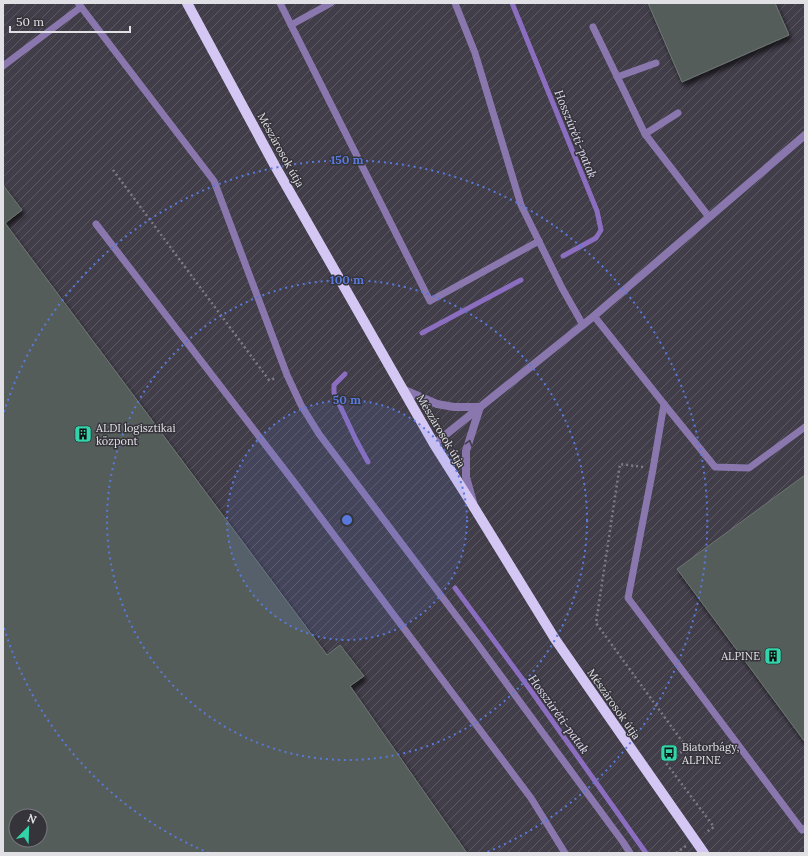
<svg xmlns="http://www.w3.org/2000/svg" width="808" height="856" font-family="Lora,serif">
<style>
.industrial{fill:url(#industrial-furrows);fill-rule:evenodd}
.lines{fill:none;stroke-linecap:round;stroke-linejoin:round}
.stream{stroke:#8b6ebf;stroke-width:5}
.building{fill:#545d5a;stroke:#6e7773;fill-rule:evenodd;filter:url(#shadow)}
.path{stroke:#7e7c82;stroke-width:2.5;stroke-dasharray:2 3;stroke-linecap:butt}
.lane{stroke:#8977ad;stroke-width:7}
.street{stroke:#8977ad;stroke-width:8}
.primary{stroke:#d5c7f3;stroke-width:10}
.oneway{stroke:#423e4c}
.ring{fill:none;stroke:#587adc;stroke-width:2;stroke-dasharray:2 4}
.labels{text-anchor:middle;dominant-baseline:central;stroke-width:3;stroke-linejoin:round;paint-order:stroke}
.street-label{font-size:11px;fill:#e1e0e4;stroke:#36343b}
.poi-label{font-size:11px;fill:#e1e0e4;stroke:#36343b;text-anchor:start}
.water-label{font-size:12px;font-style:italic;fill:#e0daf0;stroke:#36343b}
.centre{fill:#587adc;stroke:#36343b;stroke-width:2}
.ring-label{font-size:12px;text-anchor:middle;font-weight:bold;fill:#587adc;stroke:#36343b;stroke-width:3;stroke-linejoin:round;paint-order:stroke}
</style>
<defs>
<pattern id="industrial-furrows" width="10" height="10" patternUnits="userSpaceOnUse"><rect width="10" height="10" fill="#413d49"/><path d="M-1 1l2-2M0 10L10 0M9 11l2-2" fill="none" stroke="#5c5963"/></pattern>
<filter id="shadow"><feDropShadow dx="2.5" dy="4.5" stdDeviation="2" flood-color="#0009"/></filter>
</defs>
<rect width="100%" height="100%" fill="#36343b"/>
<path class="industrial" d="M3,3H805V853H3ZM16,816H40V840H16Z"/>
<g class="lines">
<g class="stream">
<path d="M512,3L597,211L601,230L596,238L563,256"/>
<path d="M422,333L521,280"/>
<path d="M345,374L334,385V393L356,440L368,462"/>
<path d="M455,588L529,688L646,853"/>
</g>
</g>
<g class="building">
<path d="M648,3H775L789,35L682,82Z"/>
<path d="M3,185L22,210L5,223L327,655L340,645L364,676L350,686L467,853H3ZM16,816H40V840H16Z"/>
<path d="M805,475V742L677,569Z"/>
</g>
<g class="lines">
<g class="path">
<path d="M113,170L269,380L277,378"/>
<path d="M643,467L620,464L596,623L687,748L666,763L714,827L705,833"/>
<path d="M676,853L686,846"/>
</g>
<g class="lane">
<path d="M78,3L214,181L287,375L301,405L319,434L476,642L623,842L630,853"/>
<path d="M280,3L291,25L331,3"/>
<path d="M455,3L475,53L521,205L562,288L583,325"/>
<path d="M291,25L430,301L539,241"/>
<path d="M593,27L645,134L709,217"/>
<path d="M3,66L81,7"/>
<path d="M617,77L656,63"/>
<path d="M645,134L678,113"/>
<path d="M96,224L294,482L531,798L565,853"/>
<path d="M594,316L664,404L653,469L628,598L802,830L805,828"/>
<path d="M664,404L715,467L749,468L805,427"/>
</g>
<g class="street">
<path d="M402,389L437,404L454,407H480L466,451V477L473,502"/>
<path d="M434,444L594,316L805,135"/>
</g>
<path class="primary" d="M187,3L275,166L434,444L475,509L555,639L607,714L704,853"/>
</g>
<defs><path id="oneway-chevron" d="M-2-3.5L2.5 0L-2 3.5" fill="none" stroke-width="1.6" stroke-linecap="round" stroke-linejoin="round"/></defs>
<use class="oneway" href="#oneway-chevron" transform="translate(469 443) rotate(-73)"/>
<circle cx="347" cy="520" r="120" fill="#587adc" fill-opacity=".12"/>
<g class="ring">
<circle cx="347" cy="520" r="120"/>
<circle cx="347" cy="520" r="240"/>
<path d="M209 853A360 360 0 0 1 4 628M4 412A360 360 0 1 1 485 853"/>
</g>
<defs>
<symbol id="building-square" viewBox="-11 -11 22 22"><rect x="-9" y="-9" width="18" height="18" rx="4" fill="#32d4a9" stroke="#36343b"/><path d="M-4-6H4V6H1V3H-1V6H-4ZM-2.5-4.3h1.7v1.8h-1.7ZM.8-4.3h1.7v1.8H.8ZM-2.5-1h1.7V.8h-1.7ZM.8-1h1.7V.8H.8Z" fill="#111"/></symbol>
<symbol id="bus-square" viewBox="-11 -11 22 22"><rect x="-9" y="-9" width="18" height="18" rx="4" fill="#32d4a9" stroke="#36343b"/><path d="M-5-6H5V4H4V6H2V4H-2V6H-4V4H-5ZM-3.5-4V0h7V-4ZM-3.5 1.2v1.5H-2V1.2ZM2 1.2v1.5H3.5V1.2Z" fill="#111"/></symbol>
</defs>
<g fill-rule="evenodd">
<use href="#building-square" x="73" y="424" width="20" height="20"/>
<use href="#building-square" x="763" y="646" width="20" height="20"/>
<use href="#bus-square" x="659" y="743" width="20" height="20"/>
</g>
<g class="labels">
<g class="street-label">
<text transform="translate(281 150) rotate(61)">Mészárosok útja</text>
<text transform="translate(441 431) rotate(59)">Mészárosok útja</text>
<text transform="translate(614 704) rotate(55)">Mészárosok útja</text>
</g>
<g class="poi-label">
<text x="96" y="428">ALDI logisztikai<tspan x="96" dy="13">központ</tspan></text>
<text x="760" y="656" text-anchor="end">ALPINE</text>
<text x="682" y="747">Biatorbágy,<tspan x="682" dy="13">ALPINE</tspan></text>
</g>
<g class="water-label">
<text transform="translate(576 134) rotate(68)">Hosszúréti-patak</text>
<text transform="translate(559 714) rotate(54)">Hosszúréti-patak</text>
</g>
</g>
<circle cx="347" cy="520" r="6" class="centre"/>
<g class="ring-label">
<text x="347" y="164">150 m</text>
<text x="347" y="284">100 m</text>
<text x="347" y="404">50 m</text>
</g>
<rect width="808" height="856" fill="none" stroke="#e1e0e4" stroke-width="8"/>
<g transform="translate(28 828) rotate(23)"><circle r="19" fill="#36343b" stroke="#7a797f"/>
<path d="M0-3L7 15L0 10L-7 15Z" fill="#32d4a9"/>
<text y="-6" font-size="11" font-weight="bold" text-anchor="middle" fill="#e1e0e4">N</text>
</g>
<path d="M10 26v6h120v-6" fill="none" stroke="#e1e0e4" stroke-width="2"/>
<text x="16" y="26" font-size="12" fill="#e1e0e4" stroke="#36343b" stroke-width="3" paint-order="stroke">50 m</text>
</svg>
